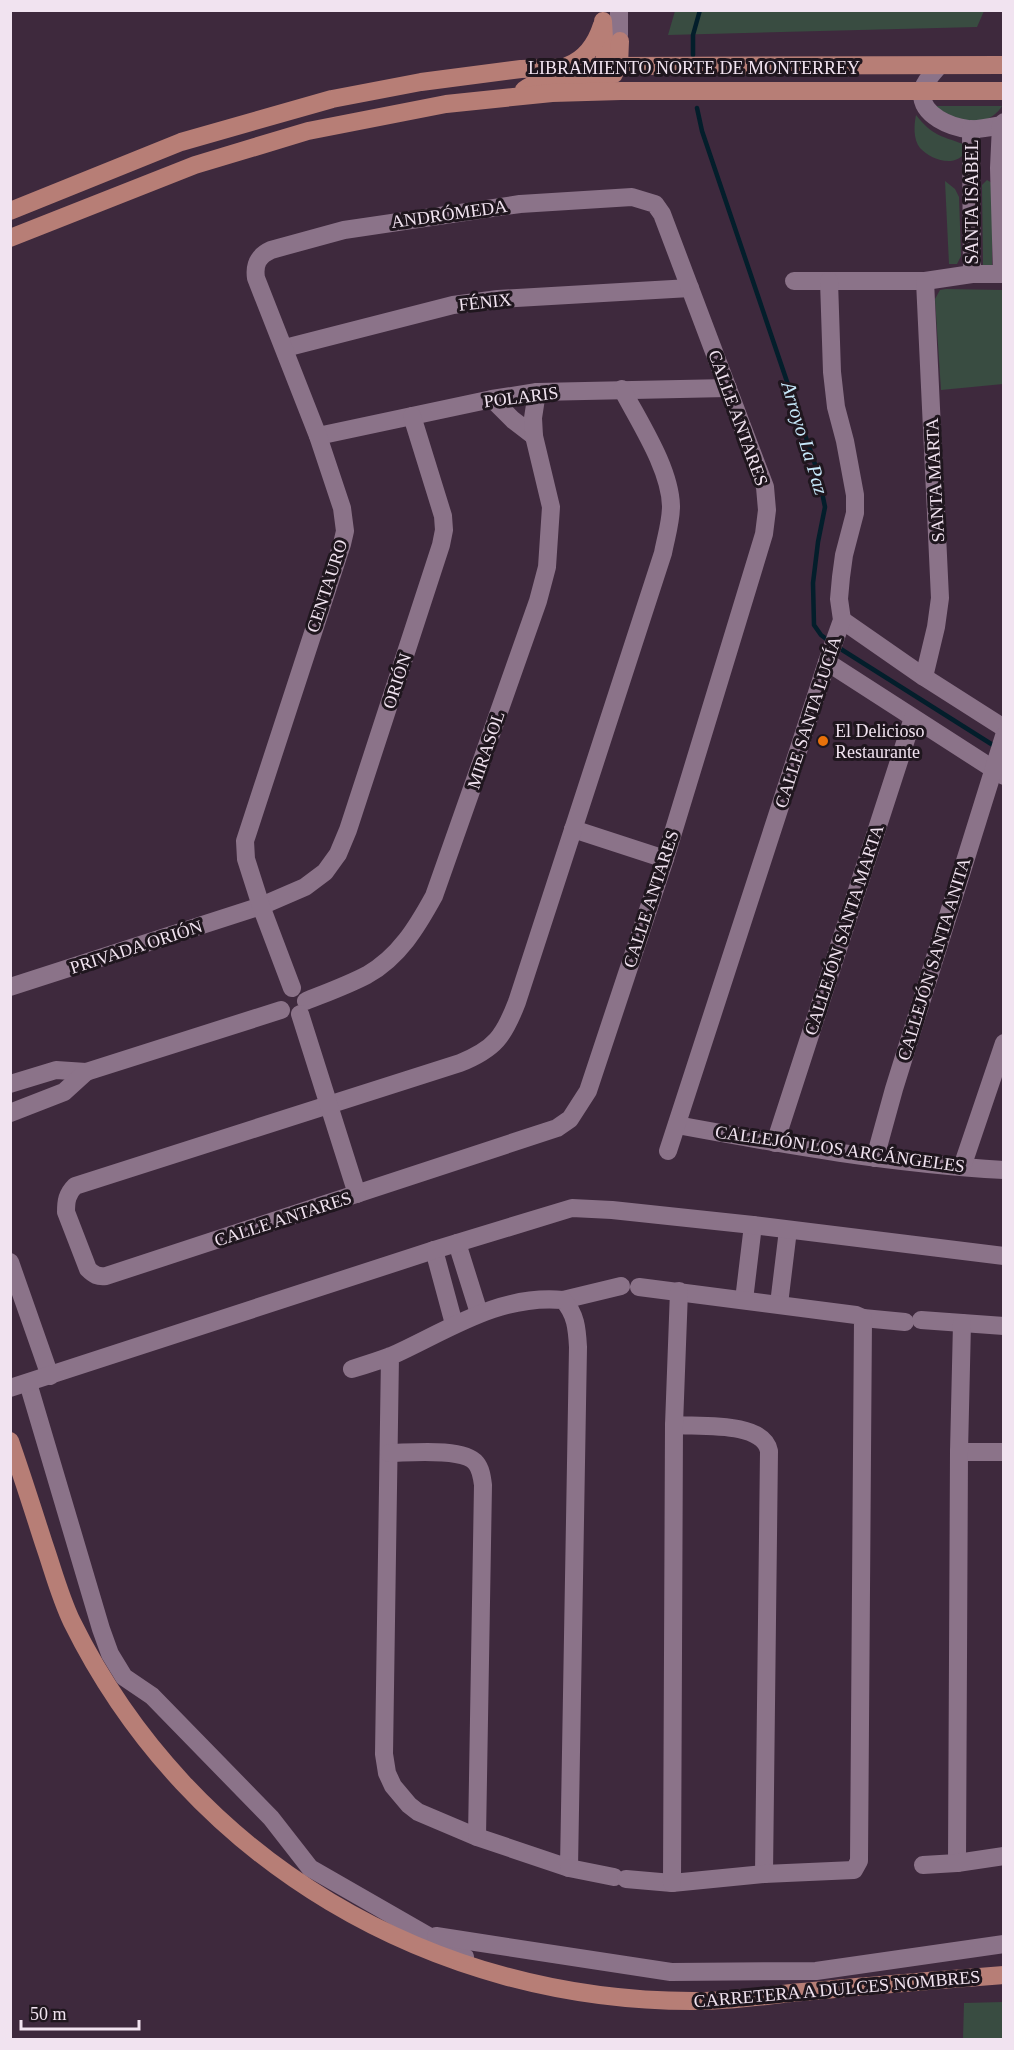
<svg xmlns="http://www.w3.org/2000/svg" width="1014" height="2050" font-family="'Times New Roman',serif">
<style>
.green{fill:#394c41}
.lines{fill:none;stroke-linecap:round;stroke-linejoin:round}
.stream{stroke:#031e2b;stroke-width:4.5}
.minor{stroke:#8b7389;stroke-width:18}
.major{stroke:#b77e76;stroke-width:18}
.food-dot{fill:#e8710a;stroke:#1f161e;stroke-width:2}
.labels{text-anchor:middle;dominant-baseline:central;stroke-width:6;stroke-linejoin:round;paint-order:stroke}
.street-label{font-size:18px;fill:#f1e3f0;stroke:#1f161e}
.poi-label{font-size:18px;fill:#f1e3f0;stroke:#1f161e;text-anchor:start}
.water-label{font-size:20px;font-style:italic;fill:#c6e8fa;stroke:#1f161e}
</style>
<rect width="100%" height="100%" fill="#3e293d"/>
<g class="green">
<path d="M675,11V10L984,11L977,27L668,35Z"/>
<path d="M933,106H1002C993,120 982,121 966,124Z"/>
<path d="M916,115C933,136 939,135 963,144V155C952,167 930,159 920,148C913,139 914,125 916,115Z"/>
<path d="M987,180L992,183V267L983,265L982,185Z"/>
<path d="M945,181L955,189L959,197L961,256L957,264H949Z"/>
<path d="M946,289L1003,290V384L941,390L935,299L940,290Z"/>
<path d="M1003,2002V2039H963L964,2003Z"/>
</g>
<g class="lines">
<g class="stream">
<path d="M693,55V35L700,10"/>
<path d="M697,108L702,131L818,473L825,507L818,542L813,583L814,625L821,635L829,641"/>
<path d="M836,646L996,747"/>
</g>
<g class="minor">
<path d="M619,10V35"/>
<path d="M939,66C933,73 922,84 922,94C922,116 951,127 968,129C979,130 991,127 1001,125L1004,122"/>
<path d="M1001,125L999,168L1002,274"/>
<path d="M971,129L972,274"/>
<path d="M794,281H925L972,274H1004"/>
<path d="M285,348L453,305L498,299L690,288"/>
<path d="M492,399L513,420L534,436"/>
<path d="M318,436L492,399L537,392L728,388"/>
<path d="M842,620L924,677L1004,728"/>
<path d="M827,662L1004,776"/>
<path d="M924,677L936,627L940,598L925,281"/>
<path d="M573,829L665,859"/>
<path d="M10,987L261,906L305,887L325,872L338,854L348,830L441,545L444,530L443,516L412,416"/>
<path d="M292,988L261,906L246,859L245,841L342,544L345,531L342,508L318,436L256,278C254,264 258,256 271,250L344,230L520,204L632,197L655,204L662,214L765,487L767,510L764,534L665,859L588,1091L570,1119L557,1128L106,1276C98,1277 94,1275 88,1269L66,1212C66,1201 67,1194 75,1186L460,1063C495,1049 504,1036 517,1002L663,553C666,537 671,522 671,506C670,468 639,422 622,389"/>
<path d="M306,1001C326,993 348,985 367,975C399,957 417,927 434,896L538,601L547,567L551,507L534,436L533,418L537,392"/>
<path d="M300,1014L357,1194"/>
<path d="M10,1084L56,1070L86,1072L281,1010"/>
<path d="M10,1113L64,1092L86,1072"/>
<path d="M677,1125C785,1145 894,1164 1004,1170"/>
<path d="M775,1143L913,718"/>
<path d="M668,1151L827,662L842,620L839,599L841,577L844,555L855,513V495L845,441L836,407L832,372L829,281"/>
<path d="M875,1158L894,1089L1004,736"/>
<path d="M962,1167L1004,1043"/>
<path d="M457,1243L479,1313"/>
<path d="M434,1250L454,1324"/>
<path d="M10,1262L50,1376"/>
<path d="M563,1300L621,1286"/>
<path d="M744,1300L753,1225"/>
<path d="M779,1304L788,1230"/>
<path d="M863,1318L905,1322"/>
<path d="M921,1320L1004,1326"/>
<path d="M352,1369C365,1365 378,1361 391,1356C447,1331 498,1294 563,1300C576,1314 577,1329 578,1347L569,1868L477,1837L418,1812L409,1805L393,1786L387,1773L384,1754L390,1356"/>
<path d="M28,1383L101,1629L110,1654L124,1677L152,1696L271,1818L310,1868L465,1957"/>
<path d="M10,1388L434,1250L572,1208L612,1210L753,1225L1004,1256"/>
<path d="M674,1425C699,1427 763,1421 769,1451L764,1874"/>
<path d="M959,1452H1004"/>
<path d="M389,1453C408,1453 463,1447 476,1463C481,1469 482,1477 483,1485L477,1837"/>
<path d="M957,1863L959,1452L962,1323"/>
<path d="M923,1865L957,1863L1004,1856"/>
<path d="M569,1868L614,1877"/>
<path d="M626,1879L672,1883L764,1874L854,1870L859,1861L863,1318L856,1315L639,1287"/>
<path d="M672,1883L674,1425L679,1291"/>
<path d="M436,1936L671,1972L816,1971L1004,1944"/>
</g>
<g class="major">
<path d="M603,21L605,57L614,74"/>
<path d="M567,66C586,59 596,44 602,25"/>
<path d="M524,90C540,77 570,77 590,78C595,78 600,79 605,78C611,76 615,70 619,66L620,41"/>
<path d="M10,211L181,142L332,99L421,82L521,69L609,66L1004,65"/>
<path d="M10,238L195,165L308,131L446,104L552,93L621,91H1004"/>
<path d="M10,1441C22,1475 33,1510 44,1544C53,1570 60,1597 72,1622C190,1861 434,2003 698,2001C737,2001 775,1994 813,1991C876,1985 940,1980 1004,1975"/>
</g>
</g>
<circle class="food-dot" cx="823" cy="741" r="6"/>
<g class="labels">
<g class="street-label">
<text x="694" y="68">LIBRAMIENTO NORTE DE MONTERREY</text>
<text transform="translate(972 202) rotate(-90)">SANTA ISABEL</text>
<text transform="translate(449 214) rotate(-8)">ANDRÓMEDA</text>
<text transform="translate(485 302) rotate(-6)">FÉNIX</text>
<text transform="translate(521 397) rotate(-7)">POLARIS</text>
<text transform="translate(738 418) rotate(70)">CALLE ANTARES</text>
<text transform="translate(935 480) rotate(-93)">SANTA MARTA</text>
<text transform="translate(327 586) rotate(-72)">CENTAURO</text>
<text transform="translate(397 681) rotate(-72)">ORIÓN</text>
<text transform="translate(808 722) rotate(-72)">CALLE SANTA LUCÍA</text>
<text transform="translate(486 750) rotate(-71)">MIRASOL</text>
<text transform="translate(651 899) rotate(-72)">CALLE ANTARES</text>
<text transform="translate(844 930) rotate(-72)">CALLEJÓN SANTA MARTA</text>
<text transform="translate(136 947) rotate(-18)">PRIVADA ORIÓN</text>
<text transform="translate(934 959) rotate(-73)">CALLEJÓN SANTA ANITA</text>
<text transform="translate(840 1149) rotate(8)">CALLEJÓN LOS ARCÁNGELES</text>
<text transform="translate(283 1219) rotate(-18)">CALLE ANTARES</text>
<text transform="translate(837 1989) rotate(-5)">CARRETERA A DULCES NOMBRES</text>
</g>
<g class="poi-label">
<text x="835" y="731">El Delicioso<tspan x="835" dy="21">Restaurante</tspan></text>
</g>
<g class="water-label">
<text transform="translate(805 438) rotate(73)">Arroyo La Paz</text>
</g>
</g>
<rect width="1014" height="2050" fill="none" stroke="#f1e3f0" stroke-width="24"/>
<path d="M21 2020v9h118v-9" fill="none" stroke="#f1e3f0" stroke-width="3"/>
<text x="30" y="2020" font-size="18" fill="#f1e3f0" stroke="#1f161e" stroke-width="4.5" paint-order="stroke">50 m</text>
</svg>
